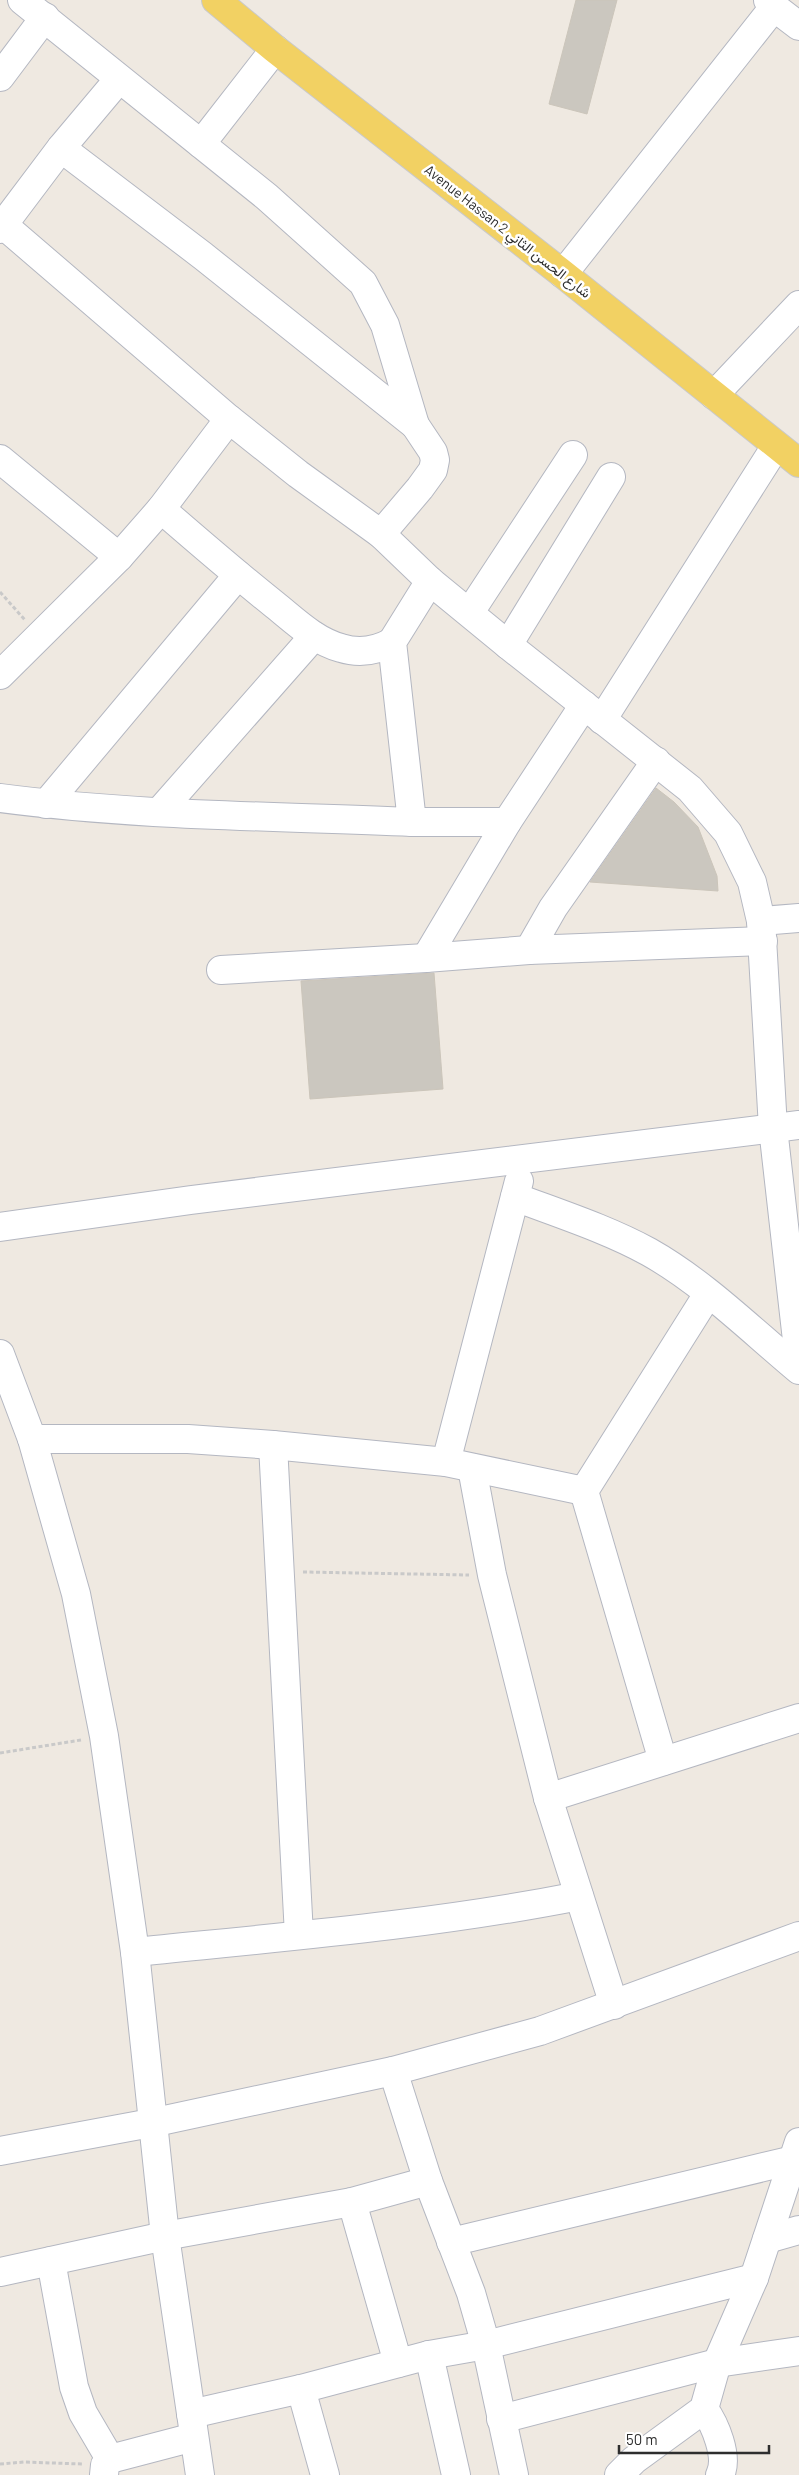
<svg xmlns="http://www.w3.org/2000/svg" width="799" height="2475" font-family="Barlow,Vazirmatn,sans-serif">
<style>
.building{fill:#cbc7bf;stroke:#cbc5ba}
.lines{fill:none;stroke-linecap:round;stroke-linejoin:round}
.minor-casing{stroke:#b4b7c1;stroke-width:30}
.major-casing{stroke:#c9c9c9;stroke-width:30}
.path{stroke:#c9c9c9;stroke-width:3;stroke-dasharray:4 2.5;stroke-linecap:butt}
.minor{stroke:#fff;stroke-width:28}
.major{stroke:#f2d163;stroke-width:28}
.labels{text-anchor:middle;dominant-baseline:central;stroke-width:5;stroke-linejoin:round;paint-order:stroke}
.street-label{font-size:14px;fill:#2e2e2e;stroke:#fff}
</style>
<rect width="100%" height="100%" fill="#efe9e1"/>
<g class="building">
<path d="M576,0H617L587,114L549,104Z"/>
<path d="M656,788L674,802L698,827L717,876L718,891L590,882Z"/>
<path d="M434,973L443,1089L310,1099L301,981Z"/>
</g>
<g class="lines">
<defs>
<g id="minor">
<path d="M22,0L267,197L363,283L385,325L415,425L433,452L435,460L433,470L420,488L381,534"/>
<path d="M774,7L799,26"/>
<path d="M0,77L45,17"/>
<path d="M201,144L275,49"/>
<path d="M61,148L203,256L415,425"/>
<path d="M0,222L229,419L298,474L381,534L430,581L508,645L690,789L728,833L752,882L761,921L773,1128L799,1358"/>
<path d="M0,229L61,148L119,79"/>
<path d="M563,274L774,7L768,0"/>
<path d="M714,395L799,305"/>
<path d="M0,459L119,557"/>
<path d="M161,509C199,542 236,574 275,605C295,621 315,641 341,648C360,654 376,651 392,642"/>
<path d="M470,612L573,455"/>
<path d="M508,645L611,477"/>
<path d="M0,675L119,557L161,509L229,419"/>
<path d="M602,720L776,446"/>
<path d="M0,798C136,816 275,816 412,822L392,642L430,581"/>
<path d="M46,804L238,575"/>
<path d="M160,811L314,636"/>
<path d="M412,822H507L584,705"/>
<path d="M761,921L799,918"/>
<path d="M529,950L553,908L656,761"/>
<path d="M426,958L507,822"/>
<path d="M221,970L426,958L529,950L763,941"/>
<path d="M515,1197C560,1214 607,1229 649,1252C704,1283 751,1330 799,1370"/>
<path d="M0,1227L191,1200L799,1125"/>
<path d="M0,1354L32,1439L76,1594L104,1736L135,1952L165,2236L200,2475"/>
<path d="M32,1439H188L273,1445L446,1462L584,1491"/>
<path d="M273,1445L299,1935"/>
<path d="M446,1462L519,1181"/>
<path d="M472,1468L492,1575L548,1798L614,2005"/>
<path d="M663,1761L584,1491L708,1294"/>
<path d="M548,1798L799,1718"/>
<path d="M135,1952C283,1937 432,1925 579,1896"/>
<path d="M393,2071L428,2181L471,2293L486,2345L514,2475"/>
<path d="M0,2151L151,2123L393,2071L540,2031L799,1936"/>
<path d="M352,2202L398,2363"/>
<path d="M767,2239L799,2230"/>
<path d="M451,2242L793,2160"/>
<path d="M51,2261L74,2387L83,2413L110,2459"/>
<path d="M0,2272L165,2236L352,2202L428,2181"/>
<path d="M429,2355L456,2475"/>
<path d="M301,2389L325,2475"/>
<path d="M704,2409C715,2424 729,2457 720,2475"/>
<path d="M191,2414L301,2389L429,2355L486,2345L754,2278"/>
<path d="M501,2419L717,2363L799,2351"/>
<path d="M104,2475L105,2465L110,2459L194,2437"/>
<path d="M619,2475L634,2460L704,2409L717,2363L754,2278L799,2142"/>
</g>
<path id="major" d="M216,0L275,49L563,274L799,463"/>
</defs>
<use href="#minor" class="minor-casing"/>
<use href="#major" class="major-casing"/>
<g class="path">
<path d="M0,592L25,620"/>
<path d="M303,1572L469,1575"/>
<path d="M0,1753L81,1740"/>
<path d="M0,2464L24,2462L82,2464"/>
</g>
<use href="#minor" class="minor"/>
<use href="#major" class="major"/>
</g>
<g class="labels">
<g class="street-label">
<text transform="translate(508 231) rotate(38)">Avenue Hassan 2 شارع الحسن الثاني</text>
</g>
</g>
<path d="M619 2445v8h150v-8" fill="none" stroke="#2e2e2e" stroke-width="2.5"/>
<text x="626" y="2445" font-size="15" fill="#2e2e2e" stroke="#ffffff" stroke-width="4" paint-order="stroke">50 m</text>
</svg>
